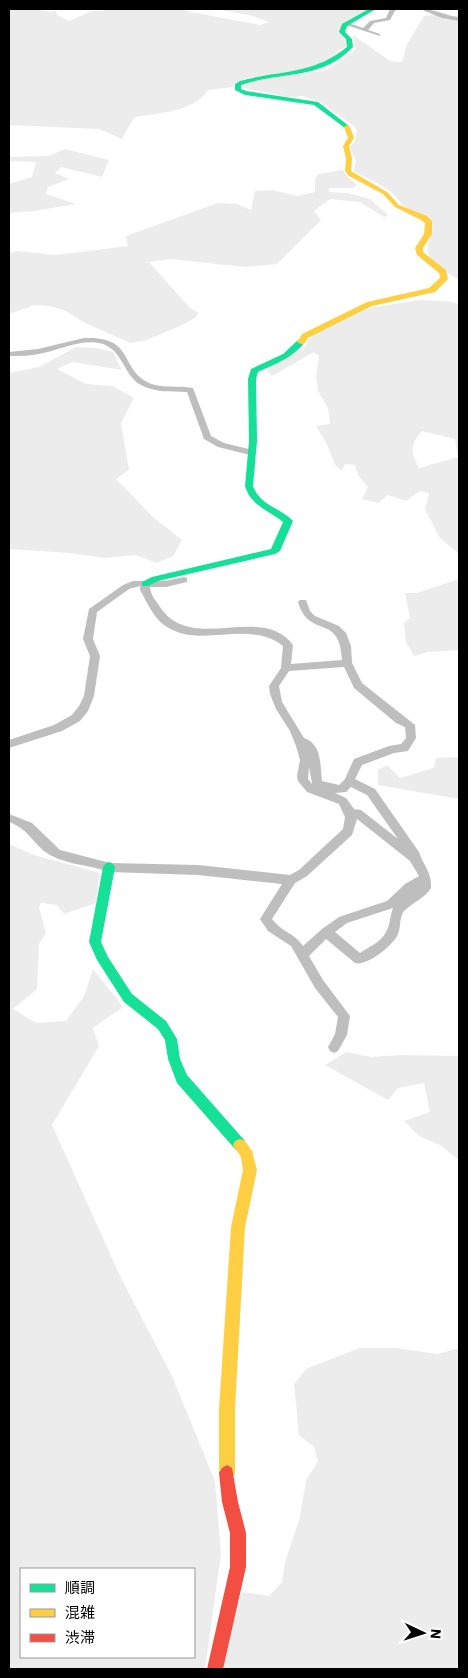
<svg xmlns="http://www.w3.org/2000/svg" width="468" height="1678" font-family="'IBM Plex Sans','Noto Sans JP',sans-serif">
<style>
.green{fill:#ececec;fill-rule:evenodd}
.lines{fill:none;stroke-linecap:round;stroke-linejoin:round}
.street{fill:#bebebe;fill-rule:evenodd}
.fast{fill:#16e098;fill-rule:evenodd}
.slow{fill:#ffcf43;fill-rule:evenodd}
.jam{fill:#f24e42;fill-rule:evenodd}
</style>
<rect width="100%" height="100%" fill="#fff"/>
<g class="green">
<path d="M9,9H36L50,12L56,11L57,15L69,21L91,11H104L103,9H190L186,11L260,25L269,22L253,16L217,9H368C360,16 349,18 342,26L347,46L336,52L335,56L304,70L248,78L235,83L233,87L208,90C196,111 159,113 136,117L133,119L122,139L99,129L9,125Z"/>
<path d="M435,15L459,20V280C449,273 424,261 428,246C429,239 432,233 433,226C427,213 416,215 405,207C400,203 397,197 392,193C381,184 366,178 354,171L356,161L349,147L354,143L357,132L355,127L322,103L303,96L289,97L244,88L243,84L251,81L321,71L330,68L356,49L353,35L390,61L402,62L407,44L424,16Z"/>
<path d="M65,149L109,160L102,177L61,167L55,173L69,179L48,187L46,194L76,204L34,211L9,213V184L32,177L36,162L9,161V157L48,156Z"/>
<path d="M343,170L347,176L357,185L353,188H329V192L348,193L370,199L388,215L384,217L360,202L330,199L314,211L321,220L277,264L245,267L170,259L149,262L190,308L199,313L195,318L180,326L144,341L130,343L83,322L66,311L50,306L34,305L9,314V253L17,251L56,255L128,246L126,236L218,203L237,204L251,210L255,191L273,190L297,196L315,192V180L318,174Z"/>
<path d="M419,300L447,301L459,304V554L440,538L425,509L429,493L420,491L406,501L388,495L378,503L362,499L368,487L358,475L355,465L345,464L342,471L335,465L327,444L316,426L330,424L328,408L318,391L316,377L319,356L314,352L272,376L266,370L304,348L311,337L370,308ZM422,431L455,439L458,457L419,468C411,452 409,445 422,431Z"/>
<path d="M76,347L97,348L113,352L122,370L73,362L57,369L86,384L112,386L134,398L121,423L129,470L116,479L153,517L182,540L173,556L157,563L135,555L105,558L69,553L9,549V373L39,367Z"/>
<path d="M459,579V650L428,652L414,656L406,642L404,623L410,618L405,593H417Z"/>
<path d="M454,757L459,758V799L378,785V770L387,765L400,778L434,768L436,758Z"/>
<path d="M9,844L34,855L100,873L96,903L64,914L57,905L41,903L39,907L46,933L39,944L37,989L13,1009L36,1023L66,1021L84,996L93,969L123,1007L93,1028L99,1046L52,1125L121,1278L172,1376L215,1481L221,1554L205,1669H9ZM21,1569H194V1657H21Z"/>
<path d="M346,1052L371,1057L402,1055L459,1056V1160L440,1145L419,1136L404,1121L430,1112L424,1083L398,1088L388,1100L325,1065Z"/>
<path d="M359,1348H396L438,1354L459,1348V1669H220L242,1592L269,1596L282,1582L285,1562L300,1517L306,1480L318,1462L314,1447L299,1435L294,1384L306,1369Z"/>
</g>
<g class="lines">
<g class="street">
<path d="M390,9H396L390,20L374,23L368,30L380,34V36L343,24L346,22L363,28L370,21L386,18Z"/>
<path d="M420,9C433,8 446,16 459,17V21L442,18Z"/>
<path d="M84,338C134,336 119,366 147,382C160,389 178,385 193,388L211,436L224,443L253,450L254,452L250,455L218,447L204,439L187,392C172,391 155,393 141,385C124,376 123,351 103,344C84,338 62,349 43,353C32,356 20,356 9,356V352L38,349Z"/>
<path d="M184,577L187,578V582L166,587H150C150,594 156,601 160,607C192,655 261,602 293,645L291,664L342,660C340,612 309,640 298,602L300,600H306L310,611L315,616L339,626L346,633L351,646L352,663L362,683L415,725L416,738L408,751L394,753L362,765L355,779L375,789L419,852C423,865 432,872 431,888C425,898 412,903 404,911C399,918 401,927 398,934C394,945 366,967 355,963L326,939L309,956L323,980L350,1016L347,1035L338,1051L334,1053L330,1051L328,1047L335,1034L338,1017L315,988L291,946L268,931L260,919L282,884L198,875L109,872C91,865 69,865 52,856C34,847 31,830 9,822V814L32,823L60,850L110,863L198,865L290,875L299,870L343,829L345,817L339,804L307,792L298,781L297,776L300,760L296,746L290,731L276,709L270,694L269,686L281,668L283,646C248,618 200,651 164,625C153,617 147,602 140,590V586L129,589L97,612L93,639L100,656L94,696L88,711L80,721L62,731L9,748V740L54,725L72,715L79,706L84,696L90,656L83,639L89,609L123,585L133,581H166ZM344,667L354,688L396,723L405,727L406,738L401,744L389,746L354,759L345,779L339,785L322,781C320,764 322,744 304,738L282,702L279,686L289,671ZM309,767L312,783V784L308,779ZM351,787L367,795L398,839L361,810L354,809L346,798L335,793L346,792ZM357,819L410,861L419,876L405,884L387,901L339,917L322,929L303,946C296,934 280,931 272,919L295,883L307,876L352,835ZM393,908C390,916 390,926 386,932C381,942 369,947 360,953L335,932L347,923Z"/>
</g>
<g class="fast">
<path d="M369,9H376L347,26L345,32L352,39L353,47C321,81 280,71 241,85V89L246,91L318,102L349,126V128H345L314,105L245,95L235,90V84L240,81C279,70 313,75 347,47L346,39L339,32L342,24Z"/>
<path d="M298,340L305,342C293,358 275,364 258,372L256,379L257,441L253,486C260,506 280,507 293,521L280,551L275,554L158,581L148,586H142V582L152,577L271,549L283,522C268,510 251,506 245,486L249,441L248,379L251,369L283,354Z"/>
<path d="M109,862L113,864L115,867L101,942L108,957L132,994L166,1021L177,1039L180,1059L187,1075L245,1141L247,1145L245,1149L240,1151L235,1149L177,1083L168,1059L165,1040L158,1029L124,1002L97,960L89,942L103,867L105,864Z"/>
</g>
<g class="slow">
<path d="M347,125L350,127L354,138L349,146L352,159L351,171L387,192L399,205L427,216L432,221V234L423,248V252L446,270L448,279L435,292L372,306L308,338L304,344H301L297,342L302,334L367,302L429,288L440,278L439,273L417,255L415,248L424,234L425,223L421,220L395,207L383,194L349,176L345,171L346,159L343,146L348,138L344,127Z"/>
<path d="M240,1139L245,1141L252,1151L257,1170L245,1227L235,1409V1473L232,1478L227,1481L222,1478L219,1473V1409L231,1227L243,1170L241,1157L233,1145L235,1141Z"/>
</g>
<path class="jam" d="M227,1465L232,1468L238,1502L246,1533V1567L223,1669H207L230,1567V1533L222,1502L219,1473L222,1468Z"/>
</g>
<rect width="468" height="1678" fill="none" stroke="#000000" stroke-width="20"/>
<rect x="20" y="1568" width="175" height="90" fill="#ffffff" stroke="#999999"/>
<rect x="30" y="1584" width="25" height="8" fill="#16e098" stroke="#999999"/>
<text x="65" y="1593" font-size="15" fill="#000000">順調</text>
<rect x="30" y="1609" width="25" height="8" fill="#ffcf43" stroke="#999999"/>
<text x="65" y="1618" font-size="15" fill="#000000">混雑</text>
<rect x="30" y="1634" width="25" height="8" fill="#f24e42" stroke="#999999"/>
<text x="65" y="1643" font-size="15" fill="#000000">渋滞</text>
<g transform="translate(423 1633) rotate(94)" stroke="#ffffff" stroke-width="4" paint-order="stroke">
<path d="M0-4L9 19L0 12L-9 19Z" fill="#000000"/>
<text y="-8" font-size="14" font-weight="bold" text-anchor="middle" fill="#000000">N</text>
</g>
</svg>
